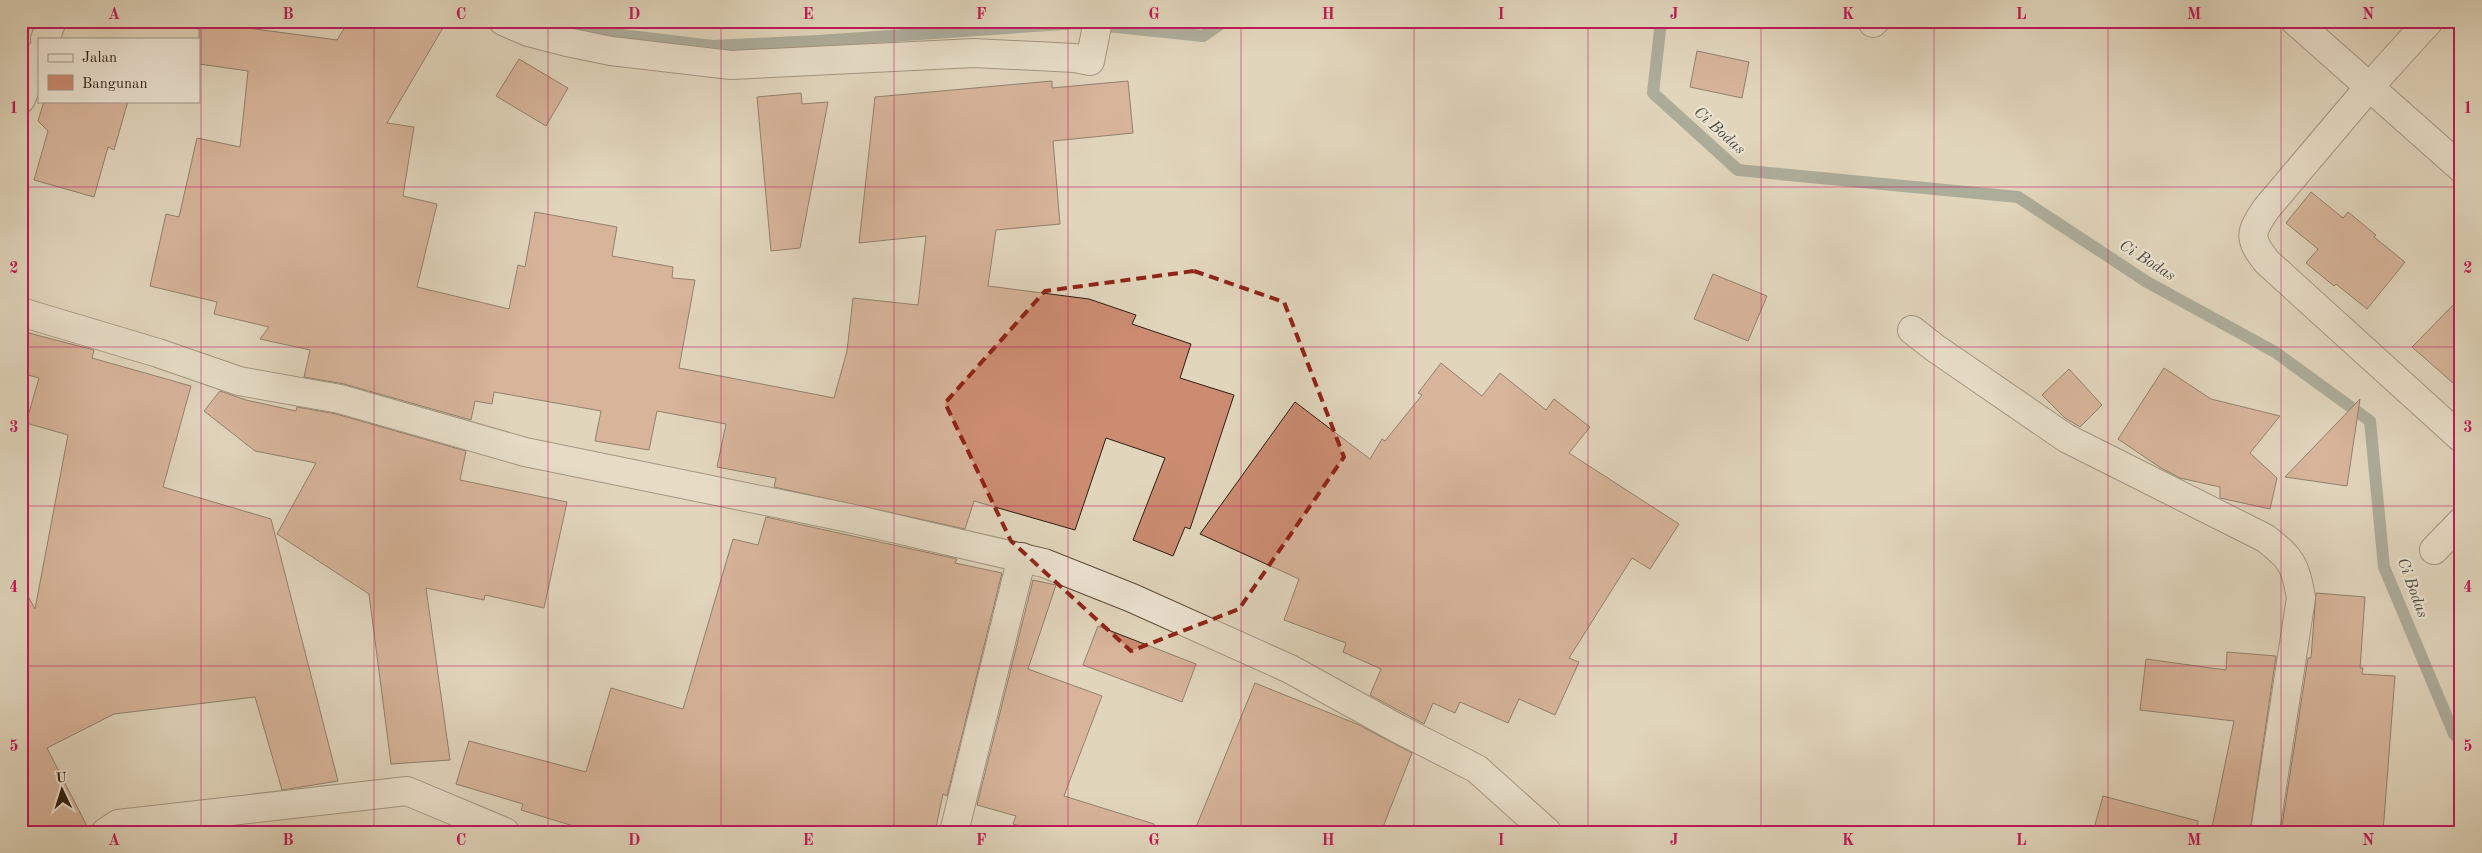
<svg xmlns="http://www.w3.org/2000/svg" width="2482" height="853" font-family="'Old Standard TT',serif">
<style>
.lines{fill:none;stroke-linecap:round;stroke-linejoin:round}
.stream{stroke:#6b7b71;stroke-width:12}
.building{fill:#cb8c72;stroke:#2d1d12}
.minor-casing{stroke:#5a4b3c;stroke-width:30}
.minor{stroke:#ece4d3;stroke-width:28}
.marked{fill:none;stroke:#8f2418;stroke-width:4;stroke-dasharray:10 6;stroke-linejoin:round}
.grid{fill:none;stroke:#c2185b;stroke-width:1;stroke-opacity:0.55}
.labels{text-anchor:middle;dominant-baseline:central;stroke-width:4.5;stroke-linejoin:round;paint-order:stroke}
.water-label{font-size:16px;font-style:italic;fill:#4c4c42;stroke:#ece4d3}
.neatline{fill:none;stroke:#c2185b;stroke-width:2}
.grid-label{font-size:16px;text-anchor:middle;font-weight:bold;fill:#c2185b}
</style>
<rect width="100%" height="100%" fill="#e1d6bc"/>
<filter id="stains"><feTurbulence type="fractalNoise" baseFrequency=".004" numOctaves="4"/><feColorMatrix values="0 0 0 0 .2 0 0 0 0 .09 0 0 0 0 .02 0 0 0 .5 -.17"/></filter>
<radialGradient id="worn" r=".72"><stop offset=".6" stop-color="#630" stop-opacity="0"/><stop offset="1" stop-color="#630" stop-opacity=".3"/></radialGradient>
<g class="lines">
<g class="stream">
<path d="M543,21L554,27L713,46L818,41L1078,23L1203,36L1225,21"/>
<path d="M1661,21L1653,93L1738,170L2018,197L2147,282L2275,352L2370,421L2384,567L2454,734L2461,741"/>
</g>
</g>
<g class="building">
<path d="M199,21H234L233,26L337,40L349,21H447L387,123L414,127L403,196L437,204L417,287L509,309L518,265L525,267L535,212L617,227L612,256L673,267L672,278L695,280L679,368L834,398L847,351L853,298L918,305L926,236L859,243L875,97L1052,81V88L1128,81L1133,133L1053,141L1060,224L996,230L988,286L1089,299L1136,315L1132,324L1191,344L1180,378L1234,395L1190,529L1185,527L1173,556L1133,540L1165,458L1106,438L1075,530L974,501L965,529L774,487L776,478L717,467L726,424L657,411L649,450L595,441L601,411L494,392L492,404L475,401L471,420L344,384L304,377L310,350L260,339L269,327L214,314L217,302L150,286L166,214L179,217L197,138L240,147L248,71L199,64Z"/>
<path d="M1697,51L1749,62L1742,98L1690,87Z"/>
<path d="M519,59L568,88L546,126L496,96Z"/>
<path d="M801,93L802,104L828,102L800,248L771,251L757,97Z"/>
<path d="M44,101H128L114,150L108,147L94,197L34,180L48,131L38,121Z"/>
<path d="M2311,192L2343,218L2348,212L2376,235L2374,237L2405,262L2367,309L2336,284L2334,286L2306,263L2318,249L2286,223Z"/>
<path d="M1713,274L1767,296L1748,341L1694,319Z"/>
<path d="M2461,297V390L2412,347Z"/>
<path d="M21,331L94,350L92,358L191,386L163,487L271,519L338,781L282,790L255,697L114,714L47,748L90,832H21V583L35,609L68,435L26,423L39,378L21,373Z"/>
<path d="M1441,363L1482,396L1500,373L1546,410L1554,399L1590,427L1569,453L1679,524L1650,569L1632,558L1569,658L1579,662L1555,715L1519,699L1508,723L1460,702L1455,713L1433,703L1424,724L1370,695L1381,669L1343,652L1346,643L1284,620L1299,579L1200,534L1295,402L1370,459L1382,439L1385,441L1422,395L1418,393Z"/>
<path d="M2164,368L2211,399L2280,416L2250,453L2277,478L2270,509L2220,498V487L2180,478L2161,468L2118,439Z"/>
<path d="M2069,369L2102,405L2080,427L2065,418L2042,395Z"/>
<path d="M220,391L246,400L296,411L297,407L336,414L466,451L460,480L567,502L544,608L485,595L484,600L426,588L450,760L391,764L369,594L277,534L316,463L255,451L204,411Z"/>
<path d="M2360,399L2347,486L2285,477Z"/>
<path d="M766,517L957,559L955,563L1002,573L947,796L943,794L935,832H593L521,810L523,804L456,784L469,741L586,772L611,688L683,709L733,539L758,545Z"/>
<path d="M1033,580L1056,585L1028,669L1102,696L1064,796L1154,824L1153,832H1039L1013,824L1016,816L977,805Z"/>
<path d="M2316,593L2365,597L2360,668H2363L2362,674L2395,676L2383,832H2281L2308,658H2311Z"/>
<path d="M1098,626L1196,664L1182,702L1083,665Z"/>
<path d="M2227,652L2276,656L2250,832H2211L2234,721L2140,710L2146,659L2226,670Z"/>
<path d="M1255,683L1357,724L1412,753L1381,832H1194Z"/>
<path d="M2103,796L2198,821L2197,832H2093Z"/>
</g>
<g class="lines">
<defs>
<g id="minor">
<path d="M503,21L528,32L567,42L611,51L731,65L974,53L1075,58L1090,61L1098,21"/>
<path d="M2295,21L2461,168"/>
<path d="M2429,21L2370,86L2266,209C2250,233 2248,238 2267,262L2461,438"/>
<path d="M1873,23L1875,21"/>
<path d="M45,39L52,21"/>
<path d="M21,99L39,55"/>
<path d="M21,312L158,353L239,381L340,399L525,452L849,518L1044,563L1132,598L1290,669L1397,728L1477,769L1547,832"/>
<path d="M1912,330L1935,348L2066,438L2265,538C2292,559 2295,564 2301,598L2265,832"/>
<path d="M2434,550L2461,522"/>
<path d="M106,832L118,824L407,791L505,832"/>
<path d="M954,832L1022,557"/>
</g>
</defs>
<use href="#minor" class="minor-casing"/>
<use href="#minor" class="minor"/>
</g>
<path d="M0 0H2482V853H0ZM1194,271L1284,302L1344,457L1239,609L1131,651L1011,541L945,403L1045,291Z" fill="#e1d6bc" fill-opacity=".55" fill-rule="evenodd"/>
<path class="marked" d="M1194,271L1284,302L1344,457L1239,609L1131,651L1011,541L945,403L1045,291Z"/>
<path class="grid" d="M201,21V832M374,21V832M548,21V832M721,21V832M894,21V832M1068,21V832M1241,21V832M1414,21V832M1588,21V832M1761,21V832M1934,21V832M2108,21V832M2281,21V832M21,187H2461M21,347H2461M21,506H2461M21,666H2461"/>
<g class="labels">
<g class="water-label">
<text transform="translate(1719 131) rotate(42)">Ci Bodas</text>
<text transform="translate(2147 261) rotate(32)">Ci Bodas</text>
<text transform="translate(2412 588) rotate(70)">Ci Bodas</text>
</g>
</g>
<rect width="2482" height="853" fill="none" stroke="#e1d6bc" stroke-width="55"/>
<rect x="38" y="38" width="162" height="65" fill="#ece4d3" stroke="#a09486"/>
<rect x="48" y="54" width="25" height="8" fill="#ece4d3" stroke="#a09486"/>
<text x="82" y="62" font-size="15" fill="#2d1d12">Jalan</text>
<rect x="48" y="75" width="25" height="15" fill="#cb8c72" stroke="#a09486"/>
<text x="82" y="88" font-size="15" fill="#2d1d12">Bangunan</text>
<g transform="translate(62 790) rotate(356)" stroke="#ece4d3" stroke-width="4" paint-order="stroke">
<path d="M0-4L9 19L0 12L-9 19Z" fill="#2d1d12"/>
<text y="-8" font-size="14" font-weight="bold" text-anchor="middle" fill="#2d1d12">U</text>
</g>
<rect x="28" y="28" width="2426" height="798" class="neatline"/>
<g class="grid-label">
<text x="114" y="19">A</text>
<text x="288" y="19">B</text>
<text x="461" y="19">C</text>
<text x="634" y="19">D</text>
<text x="808" y="19">E</text>
<text x="981" y="19">F</text>
<text x="1154" y="19">G</text>
<text x="1328" y="19">H</text>
<text x="1501" y="19">I</text>
<text x="1674" y="19">J</text>
<text x="1848" y="19">K</text>
<text x="2021" y="19">L</text>
<text x="2194" y="19">M</text>
<text x="2368" y="19">N</text>
<text x="14" y="113">1</text>
<text x="2468" y="113">1</text>
<text x="14" y="273">2</text>
<text x="2468" y="273">2</text>
<text x="14" y="432">3</text>
<text x="2468" y="432">3</text>
<text x="14" y="592">4</text>
<text x="2468" y="592">4</text>
<text x="14" y="751">5</text>
<text x="2468" y="751">5</text>
<text x="114" y="845">A</text>
<text x="288" y="845">B</text>
<text x="461" y="845">C</text>
<text x="634" y="845">D</text>
<text x="808" y="845">E</text>
<text x="981" y="845">F</text>
<text x="1154" y="845">G</text>
<text x="1328" y="845">H</text>
<text x="1501" y="845">I</text>
<text x="1674" y="845">J</text>
<text x="1848" y="845">K</text>
<text x="2021" y="845">L</text>
<text x="2194" y="845">M</text>
<text x="2368" y="845">N</text>
</g>
<rect width="100%" height="100%" filter="url(#stains)"/>
<rect width="100%" height="100%" fill="url(#worn)"/>
</svg>
